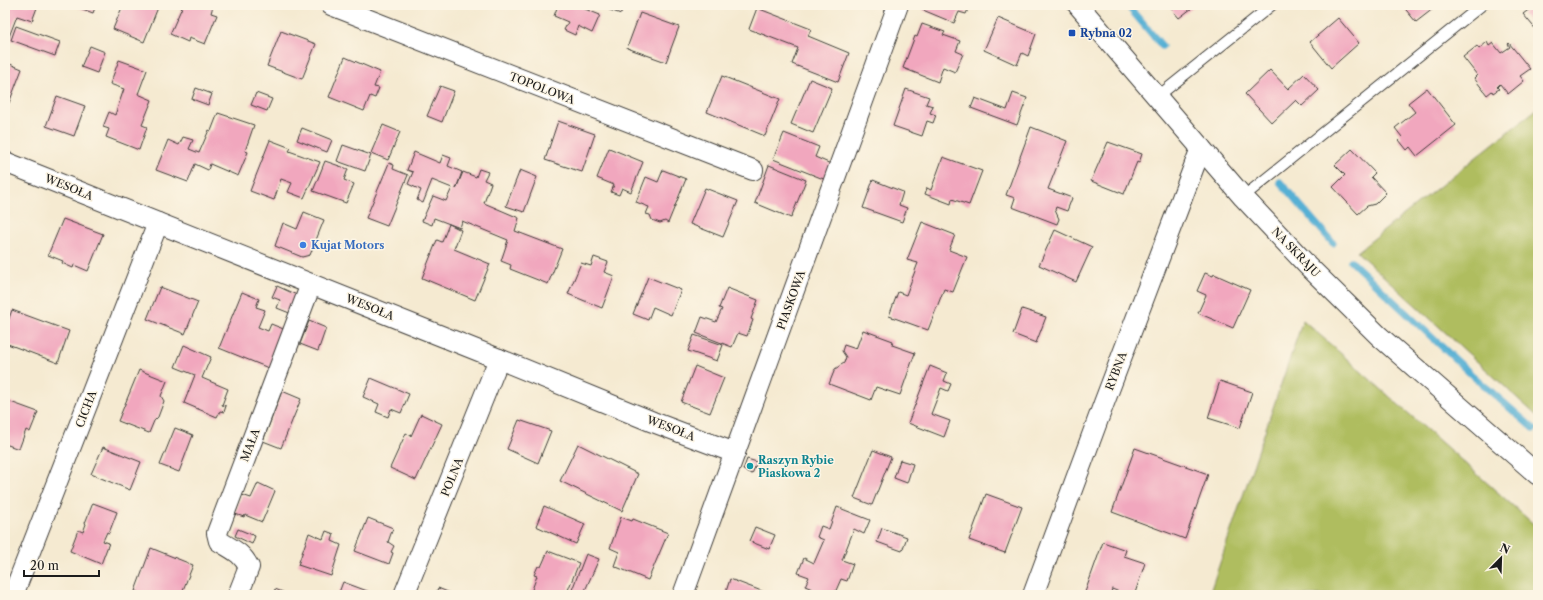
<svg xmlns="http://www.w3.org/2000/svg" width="1543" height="600" font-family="'Libre Caslon Text',serif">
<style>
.green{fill:#afbd5f;stroke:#666c3e}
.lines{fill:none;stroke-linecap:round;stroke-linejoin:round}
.stream{stroke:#57b0d4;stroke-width:7}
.building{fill:#f1a7be}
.service-casing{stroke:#3d3b37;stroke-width:12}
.minor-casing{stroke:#3d3b37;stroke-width:22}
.service{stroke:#fff;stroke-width:10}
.minor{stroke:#fff;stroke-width:20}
.transit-dot{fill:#1a4fb4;stroke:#fcf5e5;stroke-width:1.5}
.shop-dot{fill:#3f7fe0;stroke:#fcf5e5;stroke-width:1.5}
.culture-dot{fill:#0f9aa8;stroke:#fcf5e5;stroke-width:1.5}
.labels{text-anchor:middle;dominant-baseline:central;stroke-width:3;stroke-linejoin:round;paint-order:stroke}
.transit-label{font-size:11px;font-weight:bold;fill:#164399;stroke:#fcf5e5;text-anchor:start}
.street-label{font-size:11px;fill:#1c1c1c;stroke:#fcf5e5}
.shop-label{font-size:11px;font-weight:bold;fill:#366cbe;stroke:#fcf5e5;text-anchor:start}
.culture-label{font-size:11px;font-weight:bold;fill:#0d838f;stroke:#fcf5e5;text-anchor:start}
</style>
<rect width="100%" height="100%" fill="#fcf5e5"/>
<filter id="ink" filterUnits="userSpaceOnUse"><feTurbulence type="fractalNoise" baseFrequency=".025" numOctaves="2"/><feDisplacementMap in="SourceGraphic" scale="8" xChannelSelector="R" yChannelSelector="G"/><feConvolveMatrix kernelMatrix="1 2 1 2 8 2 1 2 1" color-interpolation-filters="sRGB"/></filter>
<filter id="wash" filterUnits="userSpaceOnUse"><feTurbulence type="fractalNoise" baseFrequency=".012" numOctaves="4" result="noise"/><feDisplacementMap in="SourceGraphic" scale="16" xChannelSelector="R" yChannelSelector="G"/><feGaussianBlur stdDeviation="0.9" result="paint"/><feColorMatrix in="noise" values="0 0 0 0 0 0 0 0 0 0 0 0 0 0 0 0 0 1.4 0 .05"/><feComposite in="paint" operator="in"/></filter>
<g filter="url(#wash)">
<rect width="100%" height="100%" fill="#f5ead1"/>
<g class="green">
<path d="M1538,108V417L1357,252Z"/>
<path d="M1303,320L1538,528V595H1209Z"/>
</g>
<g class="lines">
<g class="stream">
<path d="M1127,5L1162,46"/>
<path d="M1280,182L1333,243"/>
<path d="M1351,261L1473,376L1534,429"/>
</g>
</g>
<g id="blocks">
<g class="building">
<path d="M8,5H38L32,21L17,16L5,47V11Z"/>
<path d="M72,5H96L93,13Z"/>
<path d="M123,5H159L144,42L113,29Z"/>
<path d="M183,5H210L213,6L211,13L217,15L205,44L189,38L188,42L170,34Z"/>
<path d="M558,5H575L600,15L592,33L578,26L575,35L564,30L568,22L554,16Z"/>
<path d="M608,5H624L621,14L607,9Z"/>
<path d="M925,5H970L966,14L959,12L954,23L923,10Z"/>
<path d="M1168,5H1196L1179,18Z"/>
<path d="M1402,5H1438L1416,22Z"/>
<path d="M1535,5H1538V32L1523,14Z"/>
<path d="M757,8L811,29L808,36L849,53L838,82L792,64L798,48L749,29Z"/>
<path d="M640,13L679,27L666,62L627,48Z"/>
<path d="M998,18L1036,34L1028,56L1022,53L1017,65L984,50Z"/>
<path d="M1338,18L1359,43L1331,68L1310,42Z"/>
<path d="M922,24L945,32L943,35L960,41L956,51L963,54L955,72L943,67L938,82L903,68L915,36L917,37Z"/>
<path d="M16,26L60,42L55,56L11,40Z"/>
<path d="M281,31L316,44L302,79L267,66Z"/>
<path d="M1487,42L1489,46L1493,43L1501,53L1510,47L1508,44L1509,43L1530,69L1520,76L1524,81L1508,94L1500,84L1497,87L1499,89L1493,93L1492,91L1487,95L1474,78L1477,75L1463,57L1477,46L1479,49Z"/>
<path d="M90,46L105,52L97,73L81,67Z"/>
<path d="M345,57L380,72L374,87L379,88L375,98L370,96L364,111L329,97Z"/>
<path d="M119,60L147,70L138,94L152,100L142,125L147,127L139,150L106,137L109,129L103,127L109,112L115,115L124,89L110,84Z"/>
<path d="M5,62L22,69L9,103L5,102Z"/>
<path d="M1270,70L1288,89L1304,74L1319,90L1302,106L1296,100L1272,123L1245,94Z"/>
<path d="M722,76L780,99L765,136L707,112Z"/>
<path d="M810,79L832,88L813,133L791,124Z"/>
<path d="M440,86L454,91L442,122L427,116Z"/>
<path d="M196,88L212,94L208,105L192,99Z"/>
<path d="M1427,88L1456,125L1417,156L1410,147L1407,150L1399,140L1402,137L1395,128L1415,112L1408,103Z"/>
<path d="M906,89L929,97L926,104L933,106L930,113L936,115L933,123L927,121L922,136L893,126Z"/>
<path d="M256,93L272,99L267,111L251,105Z"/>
<path d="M1013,93L1027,98L1017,125L971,108L975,98L1007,110Z"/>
<path d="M57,96L85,106L74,136L46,126Z"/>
<path d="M218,113L254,125L245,151L248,152L238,176L210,164L208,170L195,164L188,182L156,170L168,140L179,145L183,137L193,140L189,149L199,153L209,130L211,131Z"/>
<path d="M558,121L595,134L582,172L545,160Z"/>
<path d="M383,125L400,132L388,160L371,153Z"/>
<path d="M1031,127L1067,141L1048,189L1072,198L1067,211L1056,207L1055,210L1059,219L1057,224L1012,207L1015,198L1006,195Z"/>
<path d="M302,128L332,140L327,152L297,140Z"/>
<path d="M784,133L819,147L815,157L831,164L826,180L773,159Z"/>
<path d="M270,140L291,148L289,151L320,162L304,198L288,192L292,183L281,179L274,200L250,191Z"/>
<path d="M1108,142L1142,154L1139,163L1137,162L1124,194L1091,181Z"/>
<path d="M343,145L371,155L365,171L337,161Z"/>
<path d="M609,148L643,162L631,192L622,188L619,195L611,192L614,185L597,178Z"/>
<path d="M1352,149L1375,173L1371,177L1386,193L1375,204L1367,206L1358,214L1333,187L1345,175L1335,165Z"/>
<path d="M414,152L440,163L443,155L451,158L448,166L462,172L456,189L463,172L476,177L479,169L488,172L484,180L491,183L484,203L519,218L515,231L562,249L548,284L510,269L511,265L501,261L508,240L462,221L460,228L434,218L432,225L422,221L433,196L446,201L452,188L432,180L423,203L417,200L421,190L408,184L413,172L407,170Z"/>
<path d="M943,157L982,171L969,205L952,199L951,204L925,194L927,188L931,190Z"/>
<path d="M325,161L348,169L344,180L354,184L346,203L313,191Z"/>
<path d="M389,163L394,165L393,169L408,175L387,226L366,218Z"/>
<path d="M769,165L806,180L791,218L755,203Z"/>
<path d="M520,170L537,177L524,212L506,206Z"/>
<path d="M663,170L686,179L668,223L665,221L660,223L652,220L650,215L646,214L649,207L636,202L646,177L658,182Z"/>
<path d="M873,180L903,192L899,205L907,208L902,222L863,208Z"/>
<path d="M705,188L738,201L723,237L690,224Z"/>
<path d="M304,212L324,220L310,255L302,257L275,246L283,223L297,229Z"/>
<path d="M63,219L103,234L88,271L74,265L73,268L62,263L63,261L48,255Z"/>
<path d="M922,222L955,235L949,250L967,257L953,292L944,289L928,330L889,316L898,292L906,295L918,263L907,260Z"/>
<path d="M449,224L461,230L454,249L490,264L475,300L422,278L437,240L442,242Z"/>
<path d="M1055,230L1092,247L1076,282L1039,265Z"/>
<path d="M594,257L608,262L604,272L614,276L602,308L568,294L581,263L591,266Z"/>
<path d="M1205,273L1213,276L1214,274L1250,290L1233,328L1198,313L1206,295L1197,291Z"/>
<path d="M648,277L681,290L671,315L653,307L648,320L633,314Z"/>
<path d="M277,286L299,296L292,314L277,308L280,300L272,297Z"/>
<path d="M160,287L198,302L185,334L147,319Z"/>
<path d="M727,288L758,300L751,319L753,320L747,336L738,333L732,347L696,333L702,317L716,322L722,309L719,308Z"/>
<path d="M242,292L259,299L256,307L265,310L258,327L268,331L271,324L286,330L271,369L219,348Z"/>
<path d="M1022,309L1046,317L1036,343L1013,334Z"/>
<path d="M12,310L69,331L58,363L5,343V329Z"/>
<path d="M309,321L326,328L318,351L300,344Z"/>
<path d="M863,330L893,341L892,345L915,353L900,395L876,387L871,400L829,384L835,369L844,363L846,357L842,351L844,345L856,349Z"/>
<path d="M694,335L723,345L717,361L688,351Z"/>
<path d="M184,345L211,357L202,378L228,389L222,405L226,406L224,412L220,411L217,417L184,403L195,375L175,367Z"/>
<path d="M695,366L724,378L710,413L681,402Z"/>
<path d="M930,366L947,373L944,381L951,384L948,391L941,388L931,414L950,421L944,437L908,423Z"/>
<path d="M139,370L167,381L161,396L164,401L158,417L154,421L149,433L118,421Z"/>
<path d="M371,378L409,394L401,413L391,409L388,417L376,412L379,404L363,397Z"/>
<path d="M1220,381L1252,392L1240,428L1208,418Z"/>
<path d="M282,391L301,399L281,448L263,441Z"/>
<path d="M5,400L38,412L30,432L26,430L19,449L5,444Z"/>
<path d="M421,414L442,424L416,480L390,468L406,433L411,436Z"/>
<path d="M519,420L551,431L538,463L507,449Z"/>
<path d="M175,428L193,435L179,472L160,465Z"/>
<path d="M578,444L638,474L622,511L560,481Z"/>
<path d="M103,447L141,462L130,490L91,474Z"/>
<path d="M1135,448L1208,474L1185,539L1112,512Z"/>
<path d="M873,450L891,457L872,505L854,498Z"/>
<path d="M747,459L757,462L752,474L743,470Z"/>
<path d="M900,460L913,464L907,483L894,478Z"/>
<path d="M258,483L275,491L262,522L245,515L244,517L235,514L242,495L251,498Z"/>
<path d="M986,494L1022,507L1005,553L969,540Z"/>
<path d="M93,503L117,512L109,533L107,532L103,541L109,543L101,564L70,551L78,530L83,532L86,524L85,523Z"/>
<path d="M544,506L585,524L576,544L536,526Z"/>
<path d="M837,507L870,520L864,534L854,529L842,560L853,564L847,581L841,579L834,595H816L817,591L805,586L809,577L798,573L804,558L814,563L824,540L817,537L821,526L829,529Z"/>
<path d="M621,517L632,521L633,519L668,533L648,580L614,566L619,552L610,548Z"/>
<path d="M368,518L393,528L388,542L394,546L391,552L393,553L389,564L355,551Z"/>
<path d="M755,527L775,535L769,549L749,541Z"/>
<path d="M882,528L907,537L902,551L877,542Z"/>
<path d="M238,529L255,536L252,544L235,536Z"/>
<path d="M326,531L334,534L332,541L341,545L331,576L298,565L309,533L323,539Z"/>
<path d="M1103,542L1126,550L1124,556L1145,563L1135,593L1127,595L1112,589L1110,595H1084Z"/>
<path d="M151,548L193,565L181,595H144L135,591Z"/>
<path d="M548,551L579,563L566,595H530L537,576L534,575L538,566L541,567Z"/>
<path d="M586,554L599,559L583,595H570Z"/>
<path d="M730,579L772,595H725Z"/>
<path d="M343,582L378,595H338Z"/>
<path d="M438,588L455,595H435Z"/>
<path d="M275,589L290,595H273Z"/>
</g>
</g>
</g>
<g filter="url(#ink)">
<use href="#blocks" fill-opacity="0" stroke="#3d3b37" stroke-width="1"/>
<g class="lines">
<defs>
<g id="service">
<path d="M1157,97L1272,5"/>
<path d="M1243,197L1482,5"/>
</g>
<g id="minor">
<path d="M331,5L753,170"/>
<path d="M1078,5L1243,197L1307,265L1379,336L1538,475"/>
<path d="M5,162L499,359L653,422L735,453"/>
<path d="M13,595L158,223"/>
<path d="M238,595L249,567C241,552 233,550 219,541L217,533L311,284"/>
<path d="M404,595L499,359"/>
<path d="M683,595L898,5"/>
<path d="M1033,595L1104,403L1201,148"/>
</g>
</defs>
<use href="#service" class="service-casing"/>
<use href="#minor" class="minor-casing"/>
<use href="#service" class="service"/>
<use href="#minor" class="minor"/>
</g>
</g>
<rect class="transit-dot" x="1068" y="29" width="8" height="8" rx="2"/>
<circle class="shop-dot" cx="303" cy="245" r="4"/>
<circle class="culture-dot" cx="750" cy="466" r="4"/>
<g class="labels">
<g class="transit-label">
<text x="1080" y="33">Rybna 02</text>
</g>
<g class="street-label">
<text transform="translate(542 88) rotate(21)">TOPOLOWA</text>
<text transform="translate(69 187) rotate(22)">WESOŁA</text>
<text transform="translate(1296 252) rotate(46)">NA SKRAJU</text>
<text transform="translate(791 300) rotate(-70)">PIASKOWA</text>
<text transform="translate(370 307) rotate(22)">WESOŁA</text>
<text transform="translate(1116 371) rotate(-69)">RYBNA</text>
<text transform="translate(86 409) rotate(-69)">CICHA</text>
<text transform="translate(671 428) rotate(21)">WESOŁA</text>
<text transform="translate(250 445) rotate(-69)">MAŁA</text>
<text transform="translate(452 477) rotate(-68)">POLNA</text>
</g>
<g class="shop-label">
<text x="311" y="245">Kujat Motors</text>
</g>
<g class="culture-label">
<text x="758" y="460">Raszyn Rybie<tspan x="758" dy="13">Piaskowa 2</tspan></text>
</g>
</g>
<rect width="1543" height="600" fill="none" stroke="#fcf5e5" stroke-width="20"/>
<g transform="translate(1501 558) rotate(23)" stroke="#fcf5e5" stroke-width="3" paint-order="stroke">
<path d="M0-3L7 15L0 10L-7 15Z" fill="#1c1c1c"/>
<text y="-6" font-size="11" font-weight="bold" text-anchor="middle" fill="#1c1c1c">N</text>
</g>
<path d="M24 570v6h75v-6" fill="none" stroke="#1c1c1c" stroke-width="2"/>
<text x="30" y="570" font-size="12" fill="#1c1c1c" stroke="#fcf5e5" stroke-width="3" paint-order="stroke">20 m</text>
</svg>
